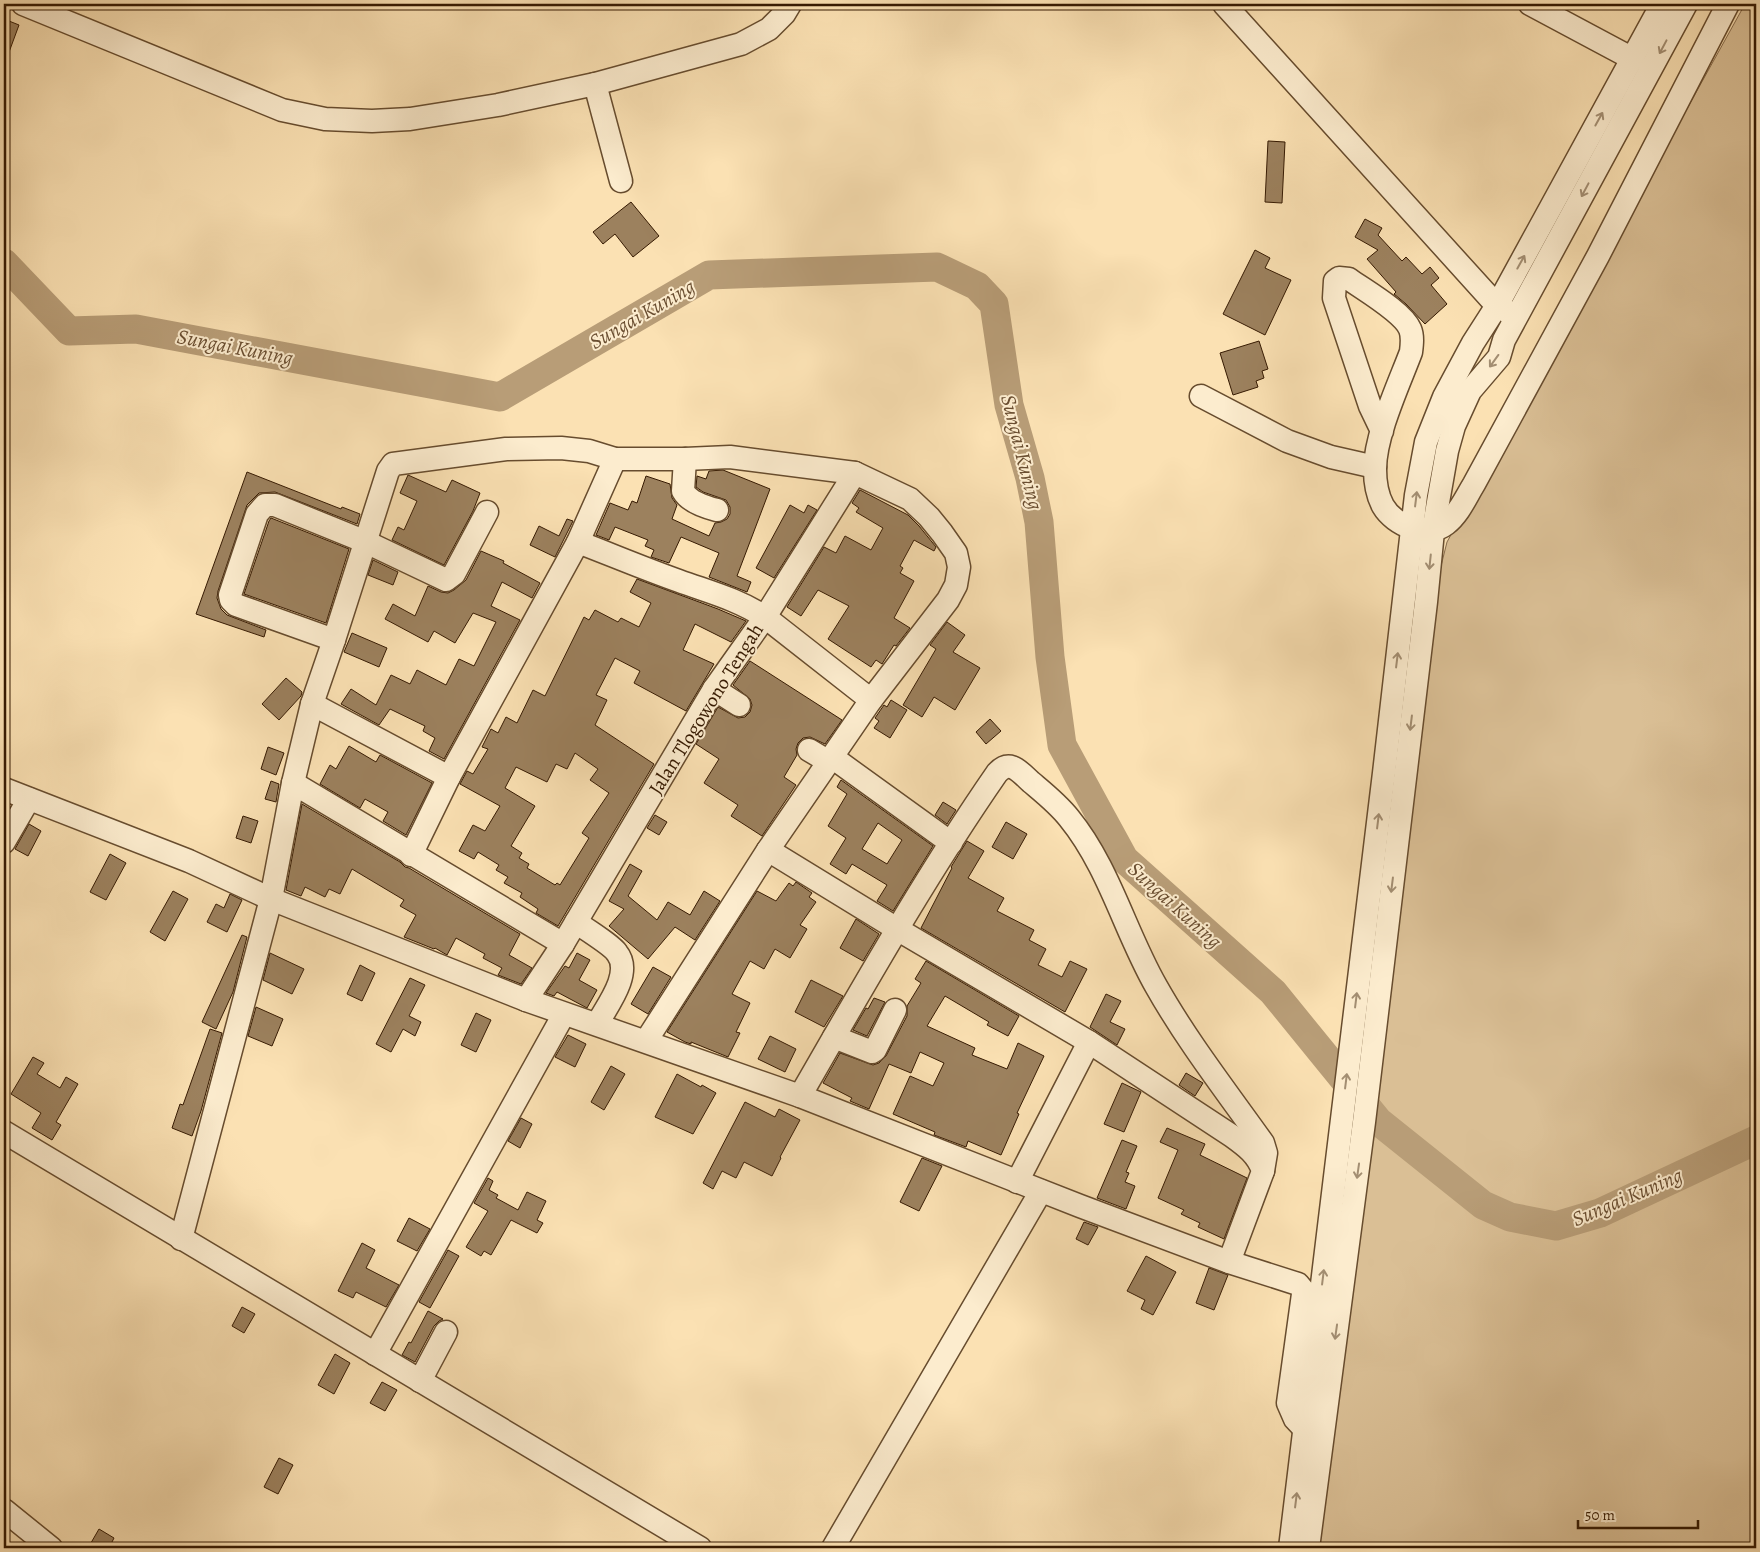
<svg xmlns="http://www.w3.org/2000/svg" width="1760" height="1552" font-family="Alegreya,serif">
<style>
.green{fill:#dabf95;stroke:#886c4c}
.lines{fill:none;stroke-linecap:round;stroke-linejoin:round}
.river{stroke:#b89d77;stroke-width:29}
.building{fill:#9c815e;stroke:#361a02;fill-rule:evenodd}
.minor-casing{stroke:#674c2e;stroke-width:25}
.minor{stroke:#fcecce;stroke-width:22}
.oneway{stroke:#a38e72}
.labels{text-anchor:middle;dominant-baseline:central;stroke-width:4;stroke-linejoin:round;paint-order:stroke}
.street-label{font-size:20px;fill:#361a02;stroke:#fcecce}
.water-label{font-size:21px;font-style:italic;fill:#6a4e31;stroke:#fcecce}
</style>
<rect width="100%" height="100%" fill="#fbe1b3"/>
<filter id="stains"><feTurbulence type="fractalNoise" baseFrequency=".004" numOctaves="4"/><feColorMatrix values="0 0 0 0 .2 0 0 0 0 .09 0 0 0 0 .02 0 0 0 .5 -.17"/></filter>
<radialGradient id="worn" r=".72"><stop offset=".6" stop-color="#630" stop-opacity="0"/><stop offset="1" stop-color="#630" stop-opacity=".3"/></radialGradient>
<path class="green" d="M1745,4H1756V1548H1318L1440,570L1447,542Z"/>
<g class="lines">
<path class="river" d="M4,263L69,331L136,329L500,397L709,275L937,267L977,286L994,304L1009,405L1030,478L1039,522L1050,657L1062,745L1124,859L1273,992L1378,1121L1483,1205L1510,1217L1556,1226L1600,1213L1756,1140"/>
</g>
<g class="building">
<path d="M4,19L19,25L5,63H4Z"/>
<path d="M1268,141L1285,142L1282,203L1265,202Z"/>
<path d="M631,202L659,236L633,257L615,234L603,244L593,232Z"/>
<path d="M1365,219L1382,228L1378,235L1402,261L1406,257L1422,274L1430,267L1439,278L1431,285L1447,304L1425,324L1406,304L1394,294L1396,292L1367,259L1378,250L1355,237Z"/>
<path d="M1255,250L1270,258L1265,268L1291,280L1265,335L1223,314Z"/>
<path d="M1259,341L1268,369L1262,371L1264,378L1256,381L1258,387L1233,395L1220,353Z"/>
<path d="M723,470L770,489L737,576L751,582L747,592L709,577L719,553L681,537L669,563L651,557L654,550L645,546L648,540L615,527L609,540L596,535L610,503L628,510L632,501L637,503L646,476L670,484L672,498L677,505L672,519L709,536L715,523L721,522L727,519L730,514V507L726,500L703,492L696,487L697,476L706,479L709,471Z"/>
<path d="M247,472L341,509L342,507L360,514L357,524L275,492L259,493L247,505L218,591L217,598L221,609L227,615L266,630L264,637L196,614Z"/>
<path d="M408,475L446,492L452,480L480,493L473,511L444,565L392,540L398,527L404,530L417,501L400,493Z"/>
<path d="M860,490L908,515L919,526L936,547L934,551L914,540L900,566L903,568L900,573L914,581L894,618L910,628L896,646L894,645L882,664L876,660L871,667L828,639L849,606L818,590L801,616L787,607L824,547L836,553L845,536L871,550L883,528L856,512L859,508L852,503Z"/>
<path d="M790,505L804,513L808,505L817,510L774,578L756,568Z"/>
<path d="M271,518L349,549L326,623L244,594L269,521Z"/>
<path d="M567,519L573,521L555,557L530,545L539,526L559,536Z"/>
<path d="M481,551L504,561L503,563L540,583L532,598L502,582L491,606L520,620L444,759L429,751L435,738L423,731L425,726L390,709L379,725L341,704L351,689L376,705L391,675L410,684L417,670L446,685L459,659L474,666L496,622L473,613L455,643L434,631L428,642L385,619L393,604L415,616L428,586L441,592L448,593L454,590L466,580Z"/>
<path d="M373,560L398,572L393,585L368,575Z"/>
<path d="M637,579L718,609L746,621L731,642L695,624L683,650L714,664L686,711L634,683L640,671L615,658L596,695L607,700L595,725L654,764L558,926L536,913L538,909L520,897L522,893L504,883L508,877L496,870L499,865L478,852L474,859L459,851L473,825L485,831L500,806L460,784L467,771L473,774L488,749L482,747L491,729L498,733L506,717L517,723L533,690L545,696L584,617L589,620L595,610L618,622L621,618L639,627L651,603L630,592ZM575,753L598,769L590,780L609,793L582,833L589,838L560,885L557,883L555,885L527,868L529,864L519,858L522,853L511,846L535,806L505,788L516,767L547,782L556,764L567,769Z"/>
<path d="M947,622L965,635L953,652L980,668L955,710L934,697L922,717L903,705L936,649L930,645Z"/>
<path d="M352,633L387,648L379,667L344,652Z"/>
<path d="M750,661L842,720L825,744L810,737L803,738L798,743L796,749L797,755L784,777L796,785L762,836L731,816L738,805L704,783L719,759L696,744L718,707L738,718L745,717L750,712L752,705L750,699L733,685Z"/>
<path d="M286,678L302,692L301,696L279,720L262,704Z"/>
<path d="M891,700L907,710L890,738L874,728L879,721L875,718L884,705L887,707Z"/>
<path d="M990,719L1001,731L986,744L976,732Z"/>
<path d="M349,746L376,762L380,755L432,783L406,835L383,821L388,812L365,799L360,808L320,784L330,765L336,769Z"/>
<path d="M268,747L284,753L276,775L261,769Z"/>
<path d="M841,780L933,846L893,911L877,901L887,885L852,864L846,874L830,864L846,838L828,826L847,794L837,787ZM878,823L902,840L887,864L862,849Z"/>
<path d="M271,781L279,784L276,802L265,799Z"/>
<path d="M943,802L956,810L947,824L935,815Z"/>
<path d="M302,804L400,862L405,867L409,868L520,934L509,955L532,968L521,984L498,975L502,968L483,958L485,954L456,938L447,955L435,948L434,949L404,937L416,915L400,906L404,900L352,869L340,894L329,889L325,897L305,887L301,896L286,890Z"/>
<path d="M655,815L667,822L659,835L647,828Z"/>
<path d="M243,816L258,821L251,843L236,838Z"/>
<path d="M1006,822L1027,834L1013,859L992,847Z"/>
<path d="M29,824L41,831L28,856L15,849Z"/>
<path d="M967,841L984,851L968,878L1004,898L997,911L1034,930L1029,940L1046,949L1038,965L1062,977L1070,961L1087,969L1065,1012L921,928L952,868L951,867Z"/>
<path d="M110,854L126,863L106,900L90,892Z"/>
<path d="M630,864L642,871L628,896L657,920L668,902L690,915L704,891L720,901L695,940L675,927L648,959L609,926L624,909L609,901Z"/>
<path d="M796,882L812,893L809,897L816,902L800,925L807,929L790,958L775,949L764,969L750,961L732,994L750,1003L736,1032L740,1033L728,1057L691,1042V1044L685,1042L667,1032L757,891L776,901L789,883L793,886Z"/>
<path d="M173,891L188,899L165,941L150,932Z"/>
<path d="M230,894L242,900L227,932L207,922L216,904L224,908Z"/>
<path d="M856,919L879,934L863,961L840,948Z"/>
<path d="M242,935L247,937L233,992L216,1029L202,1022Z"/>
<path d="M270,953L304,969L292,994L263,980Z"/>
<path d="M577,953L590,960L579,980L597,990L587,1008L557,992L554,996L546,993L565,966L569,968Z"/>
<path d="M926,961L1019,1016L1008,1036L987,1025L989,1022L945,996L927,1026L975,1048L972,1055L1007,1069L1018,1043L1044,1056L1017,1113L1019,1114L1001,1155L968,1141L966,1147L934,1135L935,1132L893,1114L910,1076L933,1086L944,1063L920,1052L911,1073L889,1064L869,1109L850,1101L852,1098L823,1083L840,1053L873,1065L879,1063L886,1056L907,1016V1006L921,983L915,979Z"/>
<path d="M360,965L375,973L362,1001L347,994Z"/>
<path d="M653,967L671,977L648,1014L631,1004Z"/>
<path d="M410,978L425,985L409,1016L421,1022L415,1036L403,1029L391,1052L376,1044Z"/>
<path d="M811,980L843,996L824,1027L795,1012Z"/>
<path d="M1106,994L1121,1001L1110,1022L1125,1029L1117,1045L1090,1027Z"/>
<path d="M874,998L885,1002L867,1036L853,1030L866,1008L868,1009Z"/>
<path d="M256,1007L283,1019L272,1046L248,1036Z"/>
<path d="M476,1013L491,1020L476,1052L461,1045Z"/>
<path d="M210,1029L222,1033L201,1111L192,1136L172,1128L180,1104L183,1105Z"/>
<path d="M568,1035L586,1044L575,1067L555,1057Z"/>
<path d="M770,1036L796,1049L785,1072L758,1059Z"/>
<path d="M33,1057L44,1063L37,1074L60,1088L66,1077L78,1084L56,1122L61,1125L52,1140L32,1128L41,1113L11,1094Z"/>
<path d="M611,1066L625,1074L604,1110L591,1102Z"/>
<path d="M1186,1073L1203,1083L1195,1096L1179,1085Z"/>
<path d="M677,1074L701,1087L702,1085L716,1093L693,1134L655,1117Z"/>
<path d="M1122,1083L1141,1092L1124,1132L1104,1124Z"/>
<path d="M745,1102L775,1117L779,1109L800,1120L780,1157L781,1158L772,1176L744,1162L736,1178L722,1171L713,1189L703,1183Z"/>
<path d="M521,1118L532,1124L520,1148L508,1141Z"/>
<path d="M1167,1128L1205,1144L1200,1155L1247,1178L1224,1239L1198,1227L1200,1223L1181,1214L1184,1210L1158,1198L1178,1150L1160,1142Z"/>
<path d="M1122,1140L1137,1146L1126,1172L1129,1173L1125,1182L1135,1186L1126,1209L1097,1198Z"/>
<path d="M922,1158L942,1166L919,1211L900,1202Z"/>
<path d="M488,1178L493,1181L489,1190L498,1195L496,1198L518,1210L527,1192L546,1201L537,1220L543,1223L537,1233L511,1220L491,1255L484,1251L481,1256L466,1247L488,1211L474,1203Z"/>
<path d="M409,1218L430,1229L417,1251L397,1241Z"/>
<path d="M1084,1222L1098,1227L1088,1245L1076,1239Z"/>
<path d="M362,1243L375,1250L366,1268L399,1285L386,1307L356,1292L353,1298L338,1291Z"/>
<path d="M448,1250L459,1256L430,1308L419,1302Z"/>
<path d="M1146,1256L1176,1272L1153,1315L1141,1309L1145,1300L1127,1291Z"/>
<path d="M1209,1268L1228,1275L1214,1310L1196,1303Z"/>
<path d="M242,1307L255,1314L244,1333L232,1326Z"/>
<path d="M428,1311L443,1319L439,1321L434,1326L415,1362L402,1355L409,1342L411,1343Z"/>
<path d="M335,1354L350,1363L334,1394L318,1385Z"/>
<path d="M382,1382L397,1390L385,1411L370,1403Z"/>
<path d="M279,1458L293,1465L278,1494L264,1487Z"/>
<path d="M99,1529L114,1538L109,1548H88Z"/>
</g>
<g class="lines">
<defs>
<g id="minor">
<path d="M23,4L282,110L325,119L372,121L410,119L498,105L595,84L741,44L769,29L784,14L790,4"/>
<path d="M1224,4L1490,298L1509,313"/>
<path d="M1530,4L1633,59"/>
<path d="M595,84L621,181"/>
<path d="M1201,396L1287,441L1331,457L1375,467"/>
<path d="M1382,431L1370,406L1334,298L1335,281L1339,278L1349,279C1364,290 1403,312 1410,329C1413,336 1412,344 1411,352C1399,384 1375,435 1375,469C1375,481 1377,495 1383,506C1394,525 1427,539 1446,524C1459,514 1466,497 1474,484L1598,256L1728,4"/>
<path d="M685,459L683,491C689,502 705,507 717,510"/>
<path d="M578,542C612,555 645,569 679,581C709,592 737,599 765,617L871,700"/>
<path d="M334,640L236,605L231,600L230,595L257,514L265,505H275L366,542L446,580L454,574L487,512"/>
<path d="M714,689L739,705"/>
<path d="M312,704L449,777"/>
<path d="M809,750L829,762"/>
<path d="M832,757L951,843"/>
<path d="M293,783L563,944"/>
<path d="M4,789L189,861L271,899L526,1000L800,1096L1080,1206L1229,1262L1298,1284L1303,1290V1294L1288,1403L1295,1419L1311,1436"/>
<path d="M4,842L29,799"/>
<path d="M768,850L897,929L1089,1042L1232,1136C1246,1146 1258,1155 1263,1171L1229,1262"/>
<path d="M411,855L449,777L578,542L615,459"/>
<path d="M576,922C585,929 612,945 617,953C633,973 607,1006 597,1024"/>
<path d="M526,1000L563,944L714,689L765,617L855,473"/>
<path d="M834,1037L872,1052L875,1050L895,1010"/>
<path d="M800,1096C863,987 925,877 997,773C1010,759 1019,771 1031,782C1044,793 1058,804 1069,818C1109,867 1125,932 1156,986C1187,1041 1226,1091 1263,1143L1266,1153L1263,1171"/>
<path d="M4,1132L700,1548"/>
<path d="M1017,1182L1089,1042"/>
<path d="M181,1239L271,899L293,783L312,704L334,640L388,471L393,464L506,449L561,448L589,451L615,459H685L730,457L855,473L910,499L929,517L942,533L956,553L959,567L956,585L948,600L871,700L768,850L646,1041"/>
<path d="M375,1354L564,1014"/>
<path d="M420,1381L446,1332"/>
<path d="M4,1510L51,1548"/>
<path d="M833,1548L1041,1191"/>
<path d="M1290,1548L1384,773L1416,495L1426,442L1444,397L1473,343L1498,304L1662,4"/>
<path d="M1308,1548L1364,1122L1426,602L1433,531L1447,451L1454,426L1470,391L1499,357L1504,340L1686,4"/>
</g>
</defs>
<use href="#minor" class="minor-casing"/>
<use href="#minor" class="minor"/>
</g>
<defs><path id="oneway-shaft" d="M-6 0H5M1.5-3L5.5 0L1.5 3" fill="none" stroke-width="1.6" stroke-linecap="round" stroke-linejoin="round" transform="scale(1.25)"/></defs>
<g class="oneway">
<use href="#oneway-shaft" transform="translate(1663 47) rotate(118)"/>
<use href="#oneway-shaft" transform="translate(1599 119) rotate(-61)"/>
<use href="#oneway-shaft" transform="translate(1585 190) rotate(118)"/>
<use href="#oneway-shaft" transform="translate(1521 262) rotate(-61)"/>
<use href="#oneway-shaft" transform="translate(1494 361) rotate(126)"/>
<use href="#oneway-shaft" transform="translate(1416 499) rotate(-83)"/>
<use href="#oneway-shaft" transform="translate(1430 562) rotate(96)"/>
<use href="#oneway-shaft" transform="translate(1397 660) rotate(-83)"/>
<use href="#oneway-shaft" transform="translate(1411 723) rotate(97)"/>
<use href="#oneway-shaft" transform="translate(1378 821) rotate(-83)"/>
<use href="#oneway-shaft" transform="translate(1392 885) rotate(97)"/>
<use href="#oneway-shaft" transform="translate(1356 1000) rotate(-83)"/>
<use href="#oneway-shaft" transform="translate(1346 1081) rotate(-83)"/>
<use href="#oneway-shaft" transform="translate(1358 1171) rotate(98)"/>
<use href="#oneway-shaft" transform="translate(1323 1277) rotate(-83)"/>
<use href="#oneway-shaft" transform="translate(1336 1332) rotate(98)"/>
<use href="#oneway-shaft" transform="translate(1296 1500) rotate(-83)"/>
</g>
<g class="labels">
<g class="street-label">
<text transform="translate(706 709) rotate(-58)">Jalan Tlogowono Tengah</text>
</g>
<g class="water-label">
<text transform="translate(642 314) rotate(-30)">Sungai Kuning</text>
<text transform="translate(235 347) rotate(11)">Sungai Kuning</text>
<text transform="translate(1022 452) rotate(76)">Sungai Kuning</text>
<text transform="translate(1175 905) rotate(42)">Sungai Kuning</text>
<text transform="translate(1627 1197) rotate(-23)">Sungai Kuning</text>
</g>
</g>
<rect width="1760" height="1552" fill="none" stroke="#fbe1b3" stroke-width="20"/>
<rect x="5" y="5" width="1750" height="1542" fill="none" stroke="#361a02" stroke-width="2.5"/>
<rect x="10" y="10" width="1740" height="1532" fill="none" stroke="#361a02"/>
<path d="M1578 1520v8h120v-8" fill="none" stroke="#361a02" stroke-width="2.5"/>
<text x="1585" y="1520" font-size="15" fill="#361a02" stroke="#fcecce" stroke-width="4" paint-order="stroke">50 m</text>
<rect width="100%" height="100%" filter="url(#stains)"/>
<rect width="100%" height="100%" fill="url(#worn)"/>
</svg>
